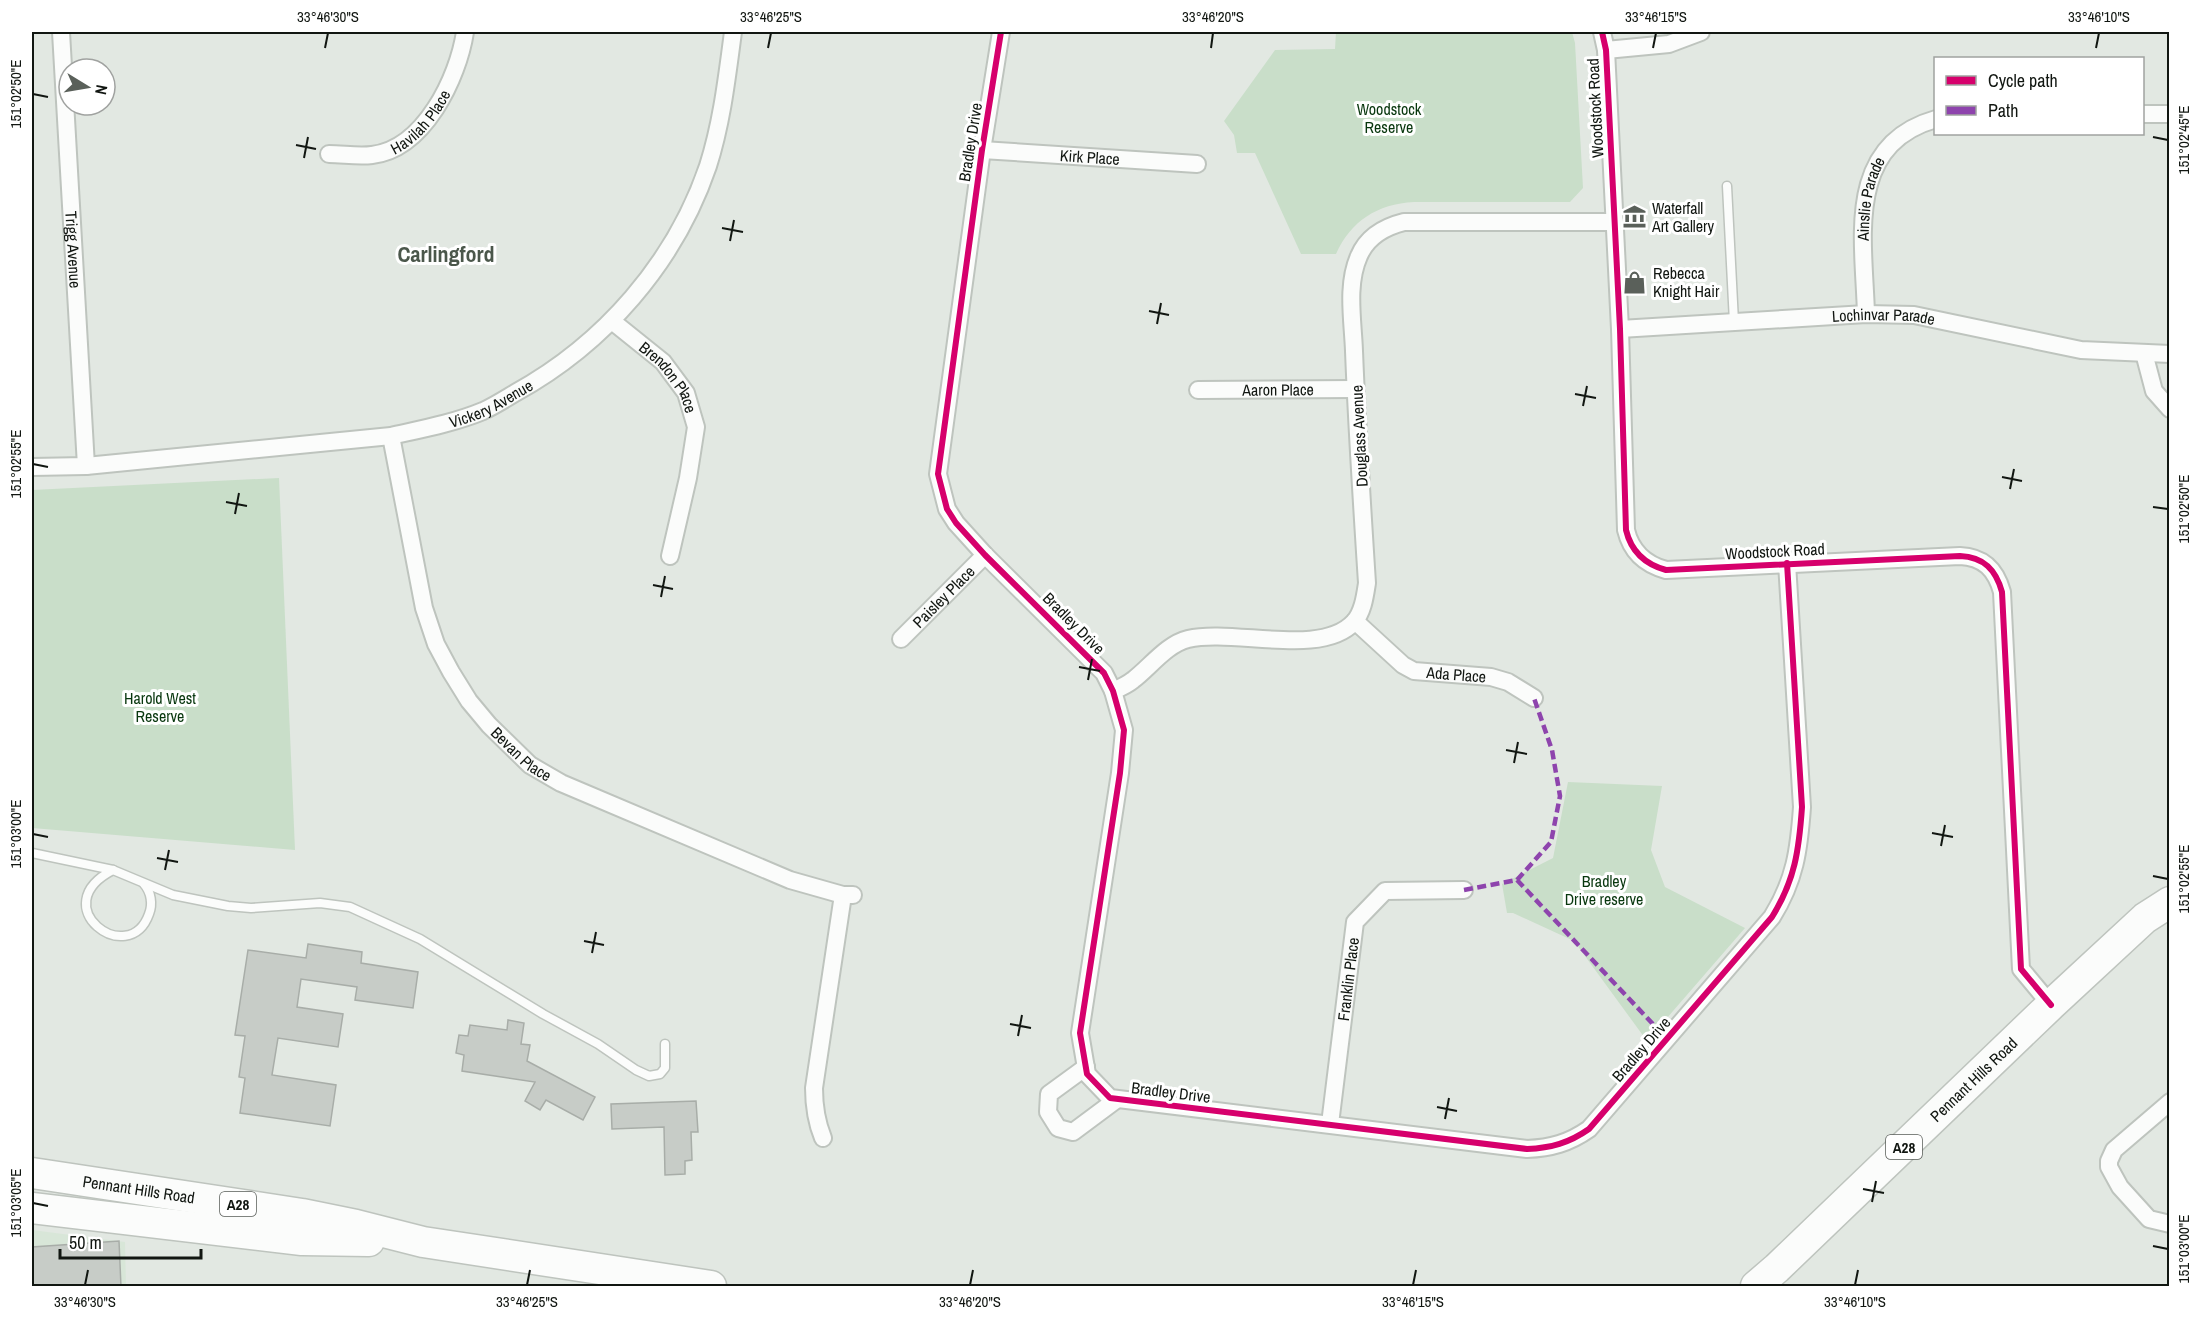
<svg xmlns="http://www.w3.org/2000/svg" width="2201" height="1318" font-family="'Archivo Narrow',sans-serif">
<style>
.built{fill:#d8e6d8}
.green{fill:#c9dec9}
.building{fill:#c7ccc7;stroke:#a8ada8;stroke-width:1.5}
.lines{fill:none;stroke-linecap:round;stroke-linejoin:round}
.lane-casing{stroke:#bec4be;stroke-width:11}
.street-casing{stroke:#bec4be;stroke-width:20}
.highway-casing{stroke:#bec4be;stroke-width:33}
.lane{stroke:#fbfcfb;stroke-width:8}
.street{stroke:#fbfcfb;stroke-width:16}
.highway{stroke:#fbfcfb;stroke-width:30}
.quiet{stroke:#8e44ad;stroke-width:4.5;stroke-dasharray:9 4.5;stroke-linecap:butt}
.cycleway-casing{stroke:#fff;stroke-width:10}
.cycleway{stroke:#d6006c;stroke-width:6}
.ticks{fill:none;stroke:#111611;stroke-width:2}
.labels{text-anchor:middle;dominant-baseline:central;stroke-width:6;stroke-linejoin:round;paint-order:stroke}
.shield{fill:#fff;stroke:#585c58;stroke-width:1.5}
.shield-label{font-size:15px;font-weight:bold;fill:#111611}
.street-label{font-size:16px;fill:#111611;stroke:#fff}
.park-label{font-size:16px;fill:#08370e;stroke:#fff}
.poi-label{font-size:16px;fill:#111611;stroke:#fff;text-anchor:start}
.district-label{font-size:22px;font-weight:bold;fill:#4b574b;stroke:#fff}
.neatline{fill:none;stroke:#111611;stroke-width:2}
.ticks-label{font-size:15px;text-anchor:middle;fill:#111611}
</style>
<rect width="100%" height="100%" fill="#e2e8e2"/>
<path class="built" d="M32,1230L125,1242L126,1286H32Z"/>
<g class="green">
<path d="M1336,32H1572L1575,43L1583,188L1570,202H1414C1377,204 1351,221 1336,254H1301L1255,153H1237L1234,135L1224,121L1275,50L1335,49Z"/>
<path d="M279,478L295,850L32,828V490Z"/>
<path d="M1568,782L1662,786L1651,850L1665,887L1745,928L1647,1041L1574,941L1513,913H1507L1502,884L1553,858Z"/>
</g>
<g class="building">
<path d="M308,944L362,952L361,963L418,972L413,1008L355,1000L357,987L301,979L297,1007L343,1014L338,1047L278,1038L272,1075L336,1085L330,1126L240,1113L245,1078L239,1077L245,1036L235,1035L248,950L306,958Z"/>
<path d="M508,1020L524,1023L521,1044L530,1045L527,1061L595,1097L583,1120L546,1100L540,1110L525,1101L535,1082L462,1071L464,1055L456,1053L459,1035L468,1036L470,1025L507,1030Z"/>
<path d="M696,1101L698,1132H691L692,1160L685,1161V1174L665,1175L664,1127L612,1129L611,1104Z"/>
<path d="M119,1241L121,1287H32V1247Z"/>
</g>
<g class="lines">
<defs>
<g id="lane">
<path d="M1727,186L1734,322"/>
<path d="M32,853L113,870L173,895L228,906L251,908L320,903L350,907L420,939L543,1014L598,1044L636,1070L649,1076L660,1074L665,1068V1044"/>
<path d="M113,870C43,906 129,970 149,914C153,904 151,892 144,884"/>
</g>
<g id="street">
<path id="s1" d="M61,32L86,466"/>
<path d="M1001,32L982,150L938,474L947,509L956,523L985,555L1104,673L1113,691L1124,730L1120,773L1080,1033L1087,1074L1110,1098L1527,1149C1551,1148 1569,1143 1589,1129L1772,917C1795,880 1799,850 1802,807L1787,563"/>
<path d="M1602,32L1606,50L1620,329L1626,530C1631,551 1644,564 1666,570L1960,556C1984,557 1996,570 2002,592L2021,969L2051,1005"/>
<path d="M1606,50L1669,44L1701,32"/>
<path d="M2142,114H2170"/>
<path id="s2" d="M982,150L1197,164"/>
<path id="s3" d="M329,154C343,154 358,157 372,155C424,149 458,78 465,32"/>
<path id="s4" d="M1866,314C1864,240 1844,145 1936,119"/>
<path id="s5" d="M612,321L663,362L686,393L696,427L688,478L670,556"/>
<path id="s6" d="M1620,329L1866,314L1914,315L2081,350L2170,354"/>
<path d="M2144,353L2154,391L2170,409"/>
<path id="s7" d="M1198,390L1356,389"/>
<path id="s8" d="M391,436L424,608L436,644L451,672L469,701L489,725L530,765L561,783L790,880L843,895H853"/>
<path id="s9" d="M32,467L86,466L391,436C422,429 454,423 483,411C494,406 505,399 515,393C604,344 675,263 708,166C722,122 727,77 733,32"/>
<path id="s10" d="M1355,621L1403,665L1414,671L1491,677L1508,682L1534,698"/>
<path id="s11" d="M901,639L985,555"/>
<path d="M1113,691C1120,688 1127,685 1133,680C1150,667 1167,644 1188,639C1233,628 1321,658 1354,622C1363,612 1365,596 1367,583C1362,506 1357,428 1354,351C1353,321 1346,285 1359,256C1367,237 1384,227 1404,222H1615"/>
<path d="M1086,1067L1049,1094L1048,1112L1058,1128L1073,1132L1116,1100"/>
<path d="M2170,1102L2114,1150L2109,1161V1167L2120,1187L2149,1219L2170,1224"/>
<path id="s12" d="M1330,1124L1355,922L1385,891L1464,890"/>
<path d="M823,1138C816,1121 814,1107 814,1088L843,895"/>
</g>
<g id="highway">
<path id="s13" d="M32,1173L302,1214L356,1225L423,1242L711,1286"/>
<path d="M32,1208L302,1240L369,1241"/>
<path id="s14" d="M1756,1286L1777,1268L2051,1005L2145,918L2170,902"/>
</g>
</defs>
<use href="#lane" class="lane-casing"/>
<use href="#street" class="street-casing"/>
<use href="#highway" class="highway-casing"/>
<use href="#lane" class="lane"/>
<use href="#street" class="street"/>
<use href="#highway" class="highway"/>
<g class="quiet">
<path d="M1517,880L1668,1040"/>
<path d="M1464,890L1517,880L1551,842L1560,796L1552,750L1534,698"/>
</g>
<defs>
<g id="cycleway">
<path d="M1001,32L982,150L938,474L947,509L956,523L985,555L1104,673L1113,691L1124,730L1120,773L1080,1033L1087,1074L1110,1098L1527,1149C1551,1148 1569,1143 1589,1129L1772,917C1795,880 1799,850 1802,807L1787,563"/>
<path d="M1602,32L1606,50L1620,329L1626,530C1631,551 1644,564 1666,570L1960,556C1984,557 1996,570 2002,592L2021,969L2051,1005"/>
</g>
</defs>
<use href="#cycleway" class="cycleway-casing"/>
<use href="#cycleway" class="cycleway"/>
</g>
<path class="ticks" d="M325,48L328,33M768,48L771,33M1211,48L1213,33M1653,48L1656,33M2096,48L2099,33M33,94L48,97M2153,137L2168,140M296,145L316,149M304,158L308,137M722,228L743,232M730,241L734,220M1149,311L1169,315M1157,324L1161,303M1575,394L1596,398M1583,406L1587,386M33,464L48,467M2002,477L2022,481M2010,489L2014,469M226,502L247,506M2153,507L2168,509M235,514L239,493M653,585L673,589M661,597L665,576M1079,667L1100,671M1088,680L1092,659M1506,750L1527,754M1514,763L1518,742M1932,833L1953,837M33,834L48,837M1941,846L1945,825M157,858L178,862M165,870L169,850M2153,876L2168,879M584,941L604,945M592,953L596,932M1010,1024L1031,1028M1018,1036L1022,1015M1437,1107L1457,1111M1445,1119L1449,1098M1863,1189L1884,1193M1872,1202L1876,1181M33,1203L48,1206M2153,1246L2168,1249M85,1285L88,1270M527,1285L530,1270M970,1285L973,1270M1413,1285L1416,1270M1855,1285L1858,1270"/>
<defs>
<symbol id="museum-bare" viewBox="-9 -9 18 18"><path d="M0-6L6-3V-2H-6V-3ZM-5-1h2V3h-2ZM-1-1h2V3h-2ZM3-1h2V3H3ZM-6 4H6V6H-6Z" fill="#5a605a" stroke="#fff" stroke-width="2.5" paint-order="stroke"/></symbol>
<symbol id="shop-bare" viewBox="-9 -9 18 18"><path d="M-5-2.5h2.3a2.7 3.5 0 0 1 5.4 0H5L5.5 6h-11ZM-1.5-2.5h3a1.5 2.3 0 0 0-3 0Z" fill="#5a605a" stroke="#fff" stroke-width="2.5" paint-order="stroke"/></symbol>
</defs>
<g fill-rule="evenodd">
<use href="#museum-bare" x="1618" y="200" width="33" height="33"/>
<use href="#shop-bare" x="1618" y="266" width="33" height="33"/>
</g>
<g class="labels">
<g class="shield">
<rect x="1886" y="1135" width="36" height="24" rx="4.5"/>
<rect x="220" y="1192" width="36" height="24" rx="4.5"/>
</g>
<g class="shield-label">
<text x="1904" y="1147">A28</text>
<text x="238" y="1204">A28</text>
</g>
<g class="street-label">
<text transform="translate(1595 108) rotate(-93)">Woodstock Road</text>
<text stroke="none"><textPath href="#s3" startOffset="104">Havilah Place</textPath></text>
<text transform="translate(970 142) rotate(-81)">Bradley Drive</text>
<text stroke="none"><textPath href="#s2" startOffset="108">Kirk Place</textPath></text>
<text stroke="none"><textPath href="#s4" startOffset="116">Ainslie Parade</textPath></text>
<text stroke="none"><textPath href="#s1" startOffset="218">Trigg Avenue</textPath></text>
<text stroke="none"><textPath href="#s6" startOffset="264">Lochinvar Parade</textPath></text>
<text stroke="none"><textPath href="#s5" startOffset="81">Brendon Place</textPath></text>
<text stroke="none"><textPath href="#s7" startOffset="80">Aaron Place</textPath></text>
<text stroke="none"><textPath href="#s9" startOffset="466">Vickery Avenue</textPath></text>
<text transform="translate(1359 436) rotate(-93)">Douglass Avenue</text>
<text transform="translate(1775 551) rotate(-3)">Woodstock Road</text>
<text stroke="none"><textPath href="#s11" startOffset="60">Paisley Place</textPath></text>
<text transform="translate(1074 623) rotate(45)">Bradley Drive</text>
<text stroke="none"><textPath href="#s10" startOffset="120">Ada Place</textPath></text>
<text stroke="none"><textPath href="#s8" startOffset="354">Bevan Place</textPath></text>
<text stroke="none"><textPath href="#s12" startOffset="146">Franklin Place</textPath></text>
<text transform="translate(1641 1049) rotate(-49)">Bradley Drive</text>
<text stroke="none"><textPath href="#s14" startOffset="300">Pennant Hills Road</textPath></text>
<text transform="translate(1171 1092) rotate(7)">Bradley Drive</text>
<text stroke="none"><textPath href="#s13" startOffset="108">Pennant Hills Road</textPath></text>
</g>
<g class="park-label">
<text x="1389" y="109">Woodstock<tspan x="1389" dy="18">Reserve</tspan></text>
<text x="160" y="698">Harold West<tspan x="160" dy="18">Reserve</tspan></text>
<text x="1604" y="881">Bradley<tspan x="1604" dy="18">Drive reserve</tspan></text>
</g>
<g class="poi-label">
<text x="1652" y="208">Waterfall<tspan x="1652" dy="18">Art Gallery</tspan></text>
<text x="1653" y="273">Rebecca<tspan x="1653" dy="18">Knight Hair</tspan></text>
</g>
<g class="district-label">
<text x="446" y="254">Carlingford</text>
</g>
</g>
<rect width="2201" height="1318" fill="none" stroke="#ffffff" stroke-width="66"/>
<rect x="1934" y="57" width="210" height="78" fill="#ffffff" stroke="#a0a2a0" stroke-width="1.5"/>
<rect x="1946" y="76" width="30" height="9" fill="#d6006c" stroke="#a0a2a0" stroke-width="1.5"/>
<text x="1988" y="87" font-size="18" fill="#111611">Cycle path</text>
<rect x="1946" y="106" width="30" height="9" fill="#8e44ad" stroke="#a0a2a0" stroke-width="1.5"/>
<text x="1988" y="117" font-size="18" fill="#111611">Path</text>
<g transform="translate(87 87) rotate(101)"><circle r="28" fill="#ffffff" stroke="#a0a2a0" stroke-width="1.5"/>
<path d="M0-4.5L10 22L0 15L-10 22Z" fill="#5a605a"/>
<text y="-9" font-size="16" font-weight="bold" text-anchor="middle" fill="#111611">N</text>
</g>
<path d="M60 1249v9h141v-9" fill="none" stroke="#111611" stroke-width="3"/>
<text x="69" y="1249" font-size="18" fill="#111611" stroke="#ffffff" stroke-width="4.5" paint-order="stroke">50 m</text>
<rect x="33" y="33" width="2135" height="1252" class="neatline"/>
<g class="ticks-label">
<text x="328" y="22">33°46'30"S</text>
<text x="771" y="22">33°46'25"S</text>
<text x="1213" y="22">33°46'20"S</text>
<text x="1656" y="22">33°46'15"S</text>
<text x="2099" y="22">33°46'10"S</text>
<text transform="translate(16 94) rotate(-90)" y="5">151°02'50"E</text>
<text transform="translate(2184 140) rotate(-90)" y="5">151°02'45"E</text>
<text transform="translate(16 464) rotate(-90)" y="5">151°02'55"E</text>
<text transform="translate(2184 509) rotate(-90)" y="5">151°02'50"E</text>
<text transform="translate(16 834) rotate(-90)" y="5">151°03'00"E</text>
<text transform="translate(2184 879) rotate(-90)" y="5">151°02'55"E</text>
<text transform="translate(16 1203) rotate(-90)" y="5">151°03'05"E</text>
<text transform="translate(2184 1249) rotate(-90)" y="5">151°03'00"E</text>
<text x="85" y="1307">33°46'30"S</text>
<text x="527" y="1307">33°46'25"S</text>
<text x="970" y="1307">33°46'20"S</text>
<text x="1413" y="1307">33°46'15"S</text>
<text x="1855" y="1307">33°46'10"S</text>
</g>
</svg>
